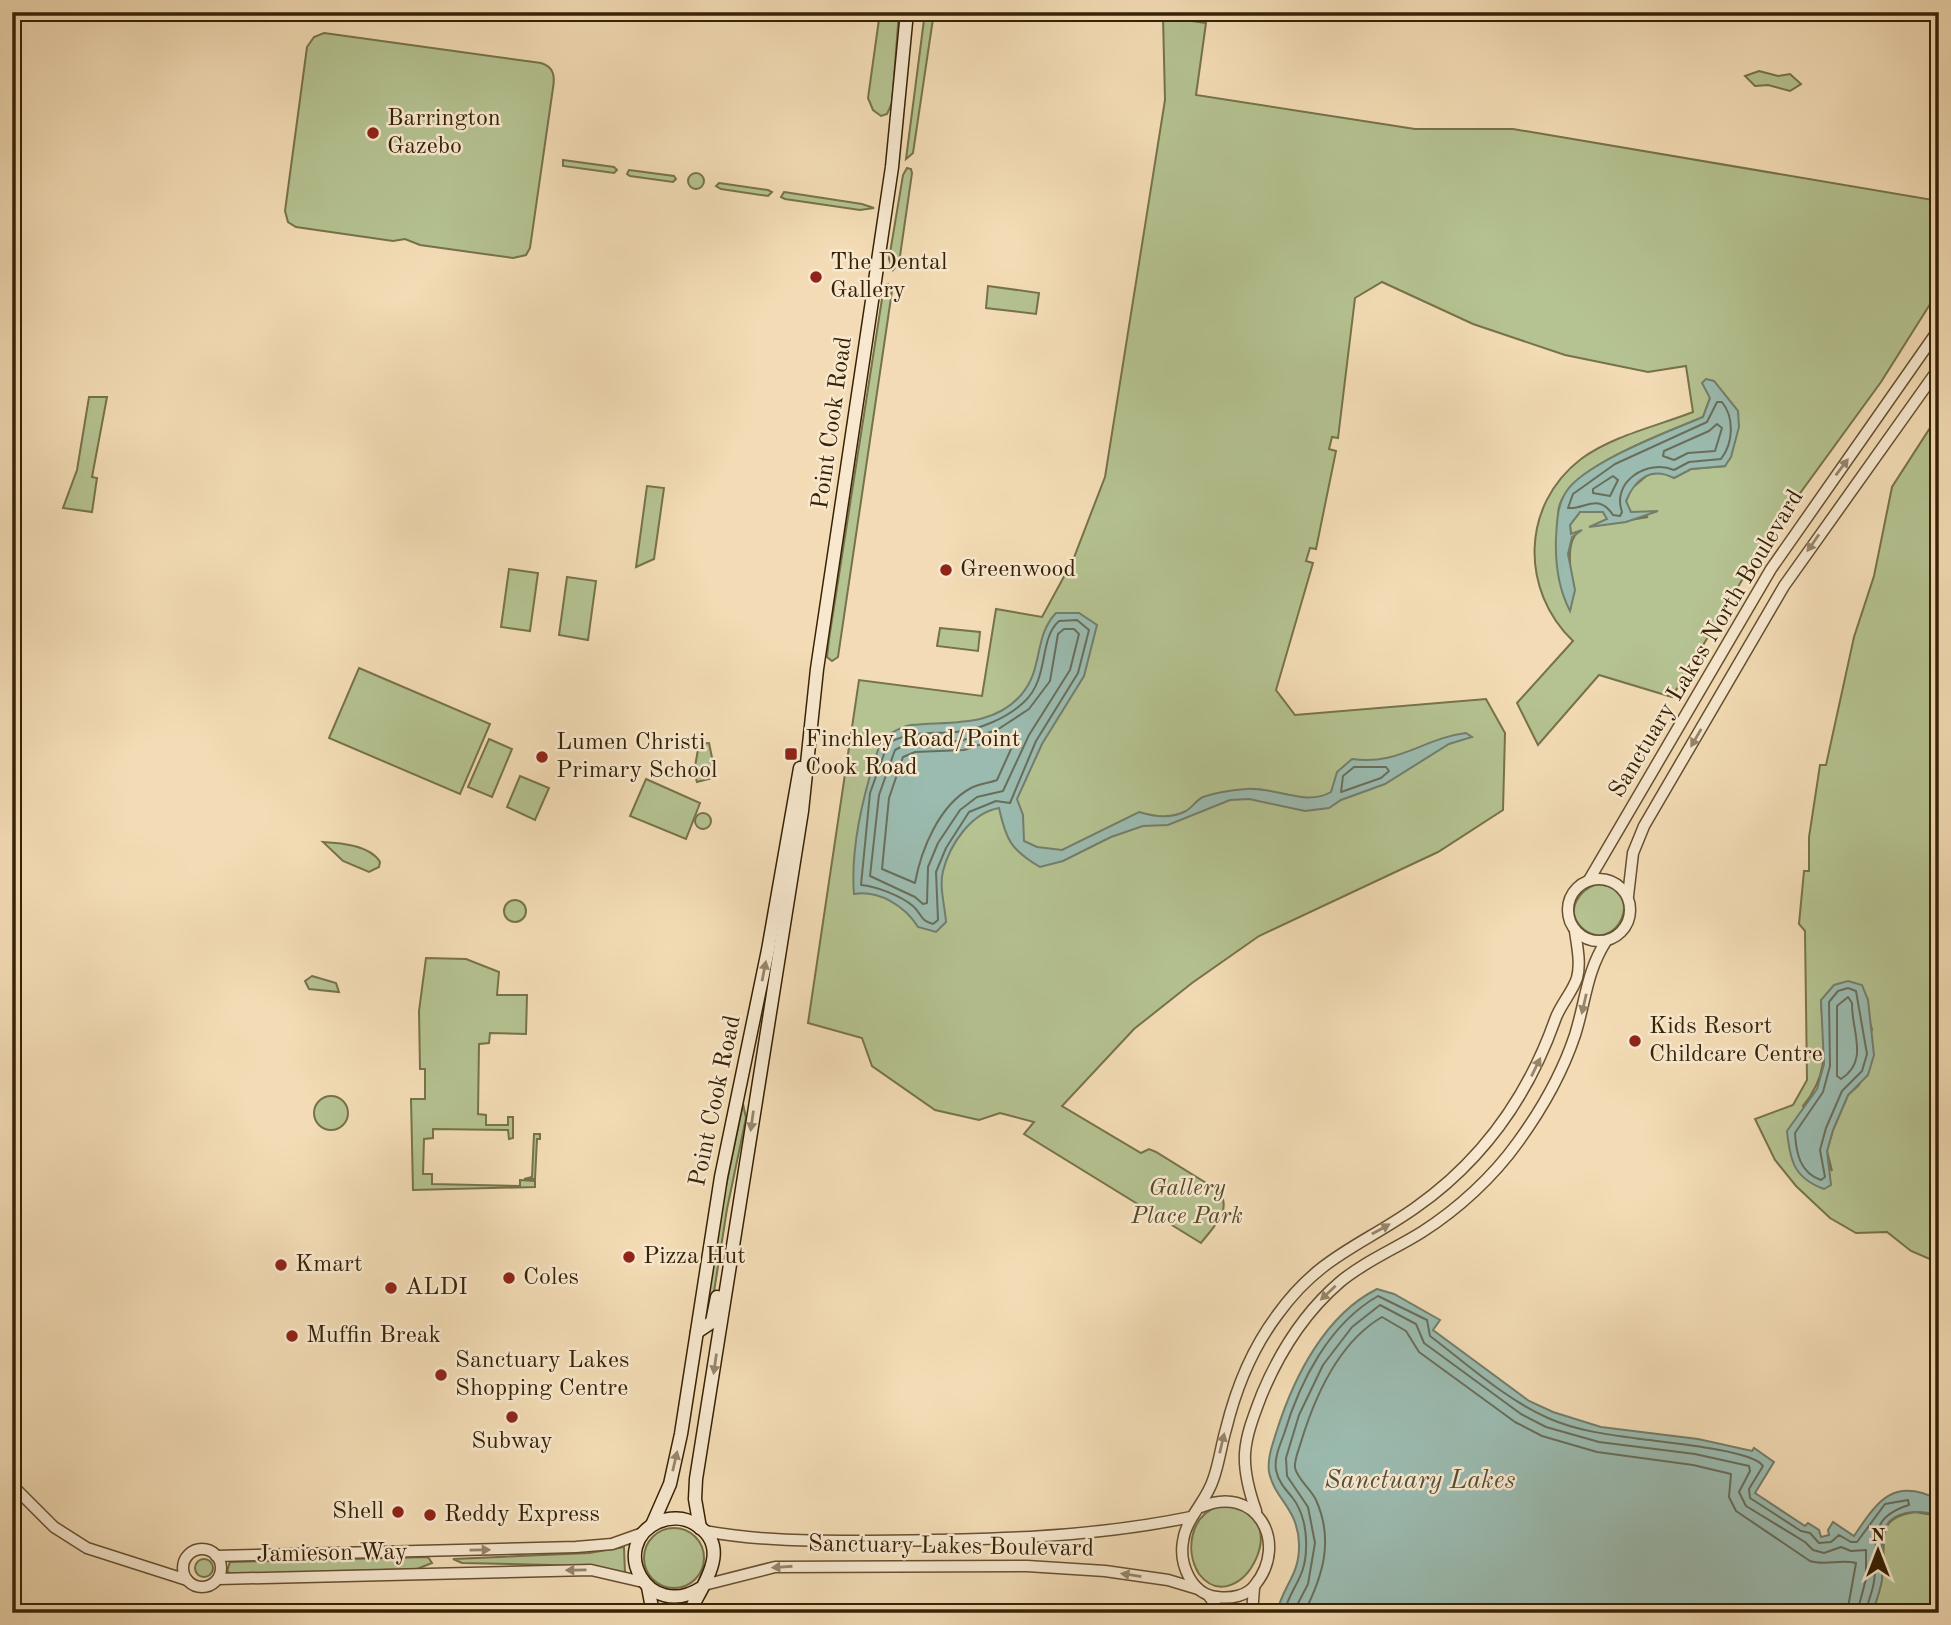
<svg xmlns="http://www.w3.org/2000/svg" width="1951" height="1625" font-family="'Old Standard TT',serif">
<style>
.green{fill:#b5c291;stroke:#76724a;stroke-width:2;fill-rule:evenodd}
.water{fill:#9bbbb0;stroke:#737e6b;stroke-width:2}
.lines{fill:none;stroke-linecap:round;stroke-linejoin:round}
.shore{stroke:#696e5a;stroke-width:2}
.tertiary-casing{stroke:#665030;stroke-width:13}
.secondary-casing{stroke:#372204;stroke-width:15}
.tertiary{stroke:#f7e8cf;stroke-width:10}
.secondary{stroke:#f7e8cf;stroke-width:12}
.oneway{fill:#97856a}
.poi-dot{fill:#8f2418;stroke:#f7e8cf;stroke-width:2.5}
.labels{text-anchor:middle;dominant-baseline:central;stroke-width:5;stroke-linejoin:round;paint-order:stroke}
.poi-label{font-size:24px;fill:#372204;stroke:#f7e8cf;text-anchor:start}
.street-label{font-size:24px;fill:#372204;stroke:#f7e8cf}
.park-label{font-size:24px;font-style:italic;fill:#564a27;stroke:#f7e8cf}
.water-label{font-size:26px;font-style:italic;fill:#555038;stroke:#f7e8cf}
</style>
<rect width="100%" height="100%" fill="#f3dcb5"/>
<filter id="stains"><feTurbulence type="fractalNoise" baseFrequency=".00286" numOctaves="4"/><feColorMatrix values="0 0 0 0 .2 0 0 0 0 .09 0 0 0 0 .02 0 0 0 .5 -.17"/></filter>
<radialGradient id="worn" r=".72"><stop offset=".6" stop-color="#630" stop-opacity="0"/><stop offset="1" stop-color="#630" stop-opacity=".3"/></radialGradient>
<g class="green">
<path d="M880,12H899L892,103L887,114L881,116L873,110L868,98Z"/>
<path d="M925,12H934L913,153L906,159Z"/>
<path d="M1163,17L1206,23L1196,95L1415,129H1513L1939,201V290L1881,382L1766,540L1672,697L1599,675L1538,745L1517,703L1573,641C1520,590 1521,505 1581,459C1612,436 1657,426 1693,412L1686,366L1648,372L1565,355L1473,324L1382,282L1355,298L1338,438L1332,437L1329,449L1336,451L1316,549L1310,548L1306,561L1313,563L1276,690L1295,715L1486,699L1505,733L1503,810L1438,852L1259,936L1192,983L1134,1029L1062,1106L1141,1153L1149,1149L1156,1152L1219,1191C1233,1211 1213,1227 1201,1243L1024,1134L1034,1122L1000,1113L979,1120L935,1110L872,1066L862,1038L808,1023L859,680L982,696L996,609L1042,617L1073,560L1105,477L1165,100ZM1710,398L1725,466L1691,469L1674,478L1664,473L1651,472L1631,489L1626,501L1630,512L1648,517L1594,526L1608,520L1603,512H1580L1570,525L1571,534L1578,532C1561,547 1577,587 1570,610C1568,591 1555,521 1559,507C1570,466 1665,433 1703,417Z"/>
<path d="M324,33L541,63C554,67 555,76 553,88L530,248L526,255L513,258L420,245L405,239L393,241L296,227L288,222L285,211L307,47L314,37Z"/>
<path d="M1759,71L1778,76L1790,74L1801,84L1790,91L1768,85L1755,86L1745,76Z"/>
<path d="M563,160L614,167L617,170L614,173L563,166Z"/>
<path d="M907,168L911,169L912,173L899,263L893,270L889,259L903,175Z"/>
<path d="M629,170L674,176L676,179L673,182L630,176L627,174Z"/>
<circle cx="696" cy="181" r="8"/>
<path d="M719,183L768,190L772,192L768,196L721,189L716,186Z"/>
<path d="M784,192L862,204L874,208L860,210L785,199L781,197Z"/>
<path d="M888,284L892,291L838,657L832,661L827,657L829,639L884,286Z"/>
<path d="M988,286L1039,293L1036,314L986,308Z"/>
<path d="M89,397H107L92,477L97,478L92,512L63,508L77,470Z"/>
<path d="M1939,414V1263L1911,1251L1887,1232L1856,1233L1830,1218L1796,1186L1775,1160L1755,1119L1793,1105L1807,1080L1805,931L1799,924L1804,871H1809V837L1820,765H1826L1854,637L1874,576L1892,487ZM1821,1000H1868L1867,1014L1872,1029L1859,1085L1848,1095L1833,1130L1827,1151L1832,1171L1803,1106C1832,1071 1823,1043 1821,1000Z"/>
<path d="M647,486L664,488L654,559L636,567Z"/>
<path d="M509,569L538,573L530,631L501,627Z"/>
<path d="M567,577L596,581L588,640L559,635Z"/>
<path d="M940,628L980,632L978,651L937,646Z"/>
<path d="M359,668L490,724L460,794L329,738Z"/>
<path d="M489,739L512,749L492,797L468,787Z"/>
<path d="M709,743L716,777L697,782L694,772L699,744Z"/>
<path d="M520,776L549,788L535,820L507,807Z"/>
<path d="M646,779L700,803L686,839L630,816Z"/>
<circle cx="703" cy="821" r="8"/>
<path d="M323,842C340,843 370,845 380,862L379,867L369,872L343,861Z"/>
<path d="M1597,884C1650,889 1614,959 1581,927C1565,910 1579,890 1597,884Z"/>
<circle cx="515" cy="911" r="11"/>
<path d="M426,958L466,959L499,972L497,995H527L526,1034L490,1033L489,1043L479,1044L478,1114L486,1115V1125H508V1117H513V1138L509,1139L508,1130L433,1129V1138L424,1139L423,1174H432V1184L520,1186V1180L535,1181V1187L413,1190L411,1099H425V1069H420L419,1011Z"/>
<path d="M312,976L336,983L339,992L309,989L305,981Z"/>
<circle cx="331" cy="1113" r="17"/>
<path d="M743,1104L746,1118L727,1209L711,1311L704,1325L720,1215Z"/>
<path d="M534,1134H540V1139H537L535,1179H524L532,1177Z"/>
<path d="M1219,1506C1304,1506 1239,1625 1199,1574C1184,1550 1191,1515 1219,1506Z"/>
<path d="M1915,1512L1939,1516V1613H1872C1878,1597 1882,1581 1883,1564C1885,1533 1878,1518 1915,1512Z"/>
<circle cx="674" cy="1558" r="30"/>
<path d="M624,1547L625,1573L594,1566L462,1563L453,1559L589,1553Z"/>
<path d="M428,1557L432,1563L417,1569L231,1574L227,1571L230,1562Z"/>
<circle cx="204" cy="1568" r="9"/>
</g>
<g class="water">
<path d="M1706,379L1714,381L1738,411L1739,427L1731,457L1725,466L1691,469L1674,478C1651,466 1635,479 1626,501L1631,512L1658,511L1626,522L1589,527L1607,519L1603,512H1580L1570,525L1571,534L1582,530L1572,537L1568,554L1575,590L1570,611C1558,588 1555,564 1556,538C1557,522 1557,506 1566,492C1584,463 1670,431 1703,417L1710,398L1702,383Z"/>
<path d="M1056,613H1079L1097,625L1084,676L1042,744L1017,799L1023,815L1024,841L1037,847L1062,850L1139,812C1155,817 1171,819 1186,811C1193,807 1196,800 1203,797C1217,792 1232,790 1246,789C1274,786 1305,807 1331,792L1337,772L1352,759C1398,766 1424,738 1466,733L1472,737L1449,744L1385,784L1341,800L1329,808L1305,811L1249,799L1230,800L1168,825L1143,826L1111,837L1063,861L1040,867C1011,850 1006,840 999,808C971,813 950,844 943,871C939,887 945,906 946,922L936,932L918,927C905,906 879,890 854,894C850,845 866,784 882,738C891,734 901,726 911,725C950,721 992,728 1021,695C1044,669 1033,637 1056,613Z"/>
<path d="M1848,981L1862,985L1868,1000L1874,1055L1868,1075L1848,1095L1833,1130L1827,1151L1831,1185L1824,1189C1794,1178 1790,1161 1787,1131L1817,1089L1824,1064L1821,1000L1834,985Z"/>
<path d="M1377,1289L1394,1294L1440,1320L1433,1330L1529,1401L1553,1412L1601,1427L1698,1439L1752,1451L1754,1448L1774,1462L1755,1493L1805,1526L1808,1523L1819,1530L1821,1537L1829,1535L1828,1530L1833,1522L1854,1536C1877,1502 1893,1476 1939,1500V1516C1920,1509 1887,1509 1883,1535C1880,1550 1883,1565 1882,1580C1880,1592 1876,1602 1872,1613H1277C1282,1586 1300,1576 1299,1544C1298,1508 1275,1500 1269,1472C1267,1458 1273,1443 1277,1430C1294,1377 1325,1315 1377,1289Z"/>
</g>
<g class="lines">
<g class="shore">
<path d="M1717,402H1722C1734,417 1734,442 1721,459L1689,462L1674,470C1648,459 1611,481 1622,512L1620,516L1613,515C1598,492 1585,510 1568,508L1573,494L1615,464L1707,422Z"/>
<path d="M1717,424L1722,428L1715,451L1688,453L1674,460L1663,456L1664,451L1709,431Z"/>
<path d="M1613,476L1618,480L1610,496L1593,493V489Z"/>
<path d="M1077,620L1089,630L1078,673L1036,741L1010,803L996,801L969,812L946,848L936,872L938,920L933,924C920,921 922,914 913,906C901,896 876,886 861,885L870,793L888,743C911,731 930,734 956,732C979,730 1007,718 1024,702C1050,678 1038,640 1059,621Z"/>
<path d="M1064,629H1074L1079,634L1070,670L1029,735L1003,791L977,797L960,810L938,843L928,867L927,903L923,904L915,897L870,876L879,795L895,750L912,741H960L997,730L1029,709L1050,681L1058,634Z"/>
<path d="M1011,734L1016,738L997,780C989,783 979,784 971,788C939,805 921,850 915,883L882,869L889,798L903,757L915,752L964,750Z"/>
<path d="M1354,767H1386L1389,771L1381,778L1341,792L1343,776Z"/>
<path d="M1848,988L1856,991L1867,1054L1862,1071L1842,1091L1826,1128L1820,1150L1825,1177L1821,1180C1800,1173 1796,1153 1795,1133L1823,1092L1830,1066L1829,1002L1838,991Z"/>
<path d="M1848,997L1852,1003C1851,1030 1870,1061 1841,1079L1837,1076V1006Z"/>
<path d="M1284,1613C1290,1588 1306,1578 1306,1548C1307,1531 1303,1511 1292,1497C1285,1489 1278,1481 1276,1470C1274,1458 1280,1445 1284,1434C1300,1381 1329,1324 1378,1296L1427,1320L1430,1336C1467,1364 1505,1399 1548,1418C1577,1431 1610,1435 1641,1439C1663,1442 1754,1450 1763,1466L1749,1489L1750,1498L1801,1531L1810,1533L1819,1543L1831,1542L1839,1535L1851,1542H1857L1885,1504L1908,1500L1909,1505C1864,1519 1880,1544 1874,1581C1873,1592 1867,1602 1866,1613"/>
<path d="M1293,1613L1308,1584L1315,1543L1308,1507L1287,1476L1286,1458L1299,1415L1323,1365L1352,1327L1380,1305L1416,1324L1424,1343L1521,1414L1546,1427L1599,1442L1695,1454L1749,1466L1750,1471L1739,1492L1746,1506L1805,1542L1813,1550L1824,1553L1841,1547L1851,1551L1866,1550V1579L1857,1613"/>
<path d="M1304,1613C1323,1576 1334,1540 1316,1500C1311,1489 1298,1480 1295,1468C1294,1460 1299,1449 1301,1442C1315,1396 1339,1342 1382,1317L1406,1331L1419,1352L1515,1422L1542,1436L1597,1452L1693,1465L1731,1474L1729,1497L1736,1511L1810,1561C1825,1566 1840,1559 1856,1563L1847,1613"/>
</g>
<defs>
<g id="tertiary">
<circle cx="1599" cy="910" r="31"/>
<path d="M1589,880L1771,569L1939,329"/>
<path d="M1628,896L1633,853L1644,826L1784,586L1939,368"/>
<path d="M12,1485L54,1527L87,1548L187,1580"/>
<path d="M1201,1507C1255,1483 1290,1542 1255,1585C1247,1596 1231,1599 1217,1597C1191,1594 1179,1564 1183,1541C1186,1518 1206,1502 1213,1480C1219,1464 1221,1446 1226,1429C1236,1388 1253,1347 1278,1314C1320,1256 1361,1246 1415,1208C1482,1161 1528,1096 1555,1020C1560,1005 1572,993 1577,978C1581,963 1577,946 1575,931"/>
<path d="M1256,1511C1238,1460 1243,1443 1262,1394C1280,1351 1305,1312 1340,1282C1365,1261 1395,1249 1422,1232C1458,1209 1493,1177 1518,1142C1542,1109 1562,1074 1575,1035C1586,1000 1586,973 1606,941"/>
<path d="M704,1531C759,1541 813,1541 868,1541C976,1540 1085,1539 1191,1517"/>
<circle cx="202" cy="1568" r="19"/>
<path d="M216,1556L576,1547L612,1544L643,1533"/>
<path d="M218,1579L591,1570L643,1582"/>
<path d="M704,1585L775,1567L1027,1566L1105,1571L1168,1580L1198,1589"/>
<path d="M1209,1596L1221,1613"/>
<path d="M1252,1613L1254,1588"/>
</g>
<g id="secondary">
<path d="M697,1332L712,1322L717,1297"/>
<path d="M652,1525L670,1484L681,1434L721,1177L768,950L800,768"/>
<path d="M700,1528L695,1499L696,1479L802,811L817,669L892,167L907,12"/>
<path d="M648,1587L653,1613"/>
<path d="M689,1613C702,1585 734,1547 695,1524C684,1517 670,1517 658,1522C608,1545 647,1622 701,1588"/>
</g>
</defs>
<use href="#tertiary" class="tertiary-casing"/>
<use href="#secondary" class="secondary-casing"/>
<use href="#tertiary" class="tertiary"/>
<use href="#secondary" class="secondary"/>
</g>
<defs><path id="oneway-solid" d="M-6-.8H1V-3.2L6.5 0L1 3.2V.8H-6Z" transform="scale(1.75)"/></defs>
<g class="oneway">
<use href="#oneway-solid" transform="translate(1842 467) rotate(-53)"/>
<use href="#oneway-solid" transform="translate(1813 543) rotate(125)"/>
<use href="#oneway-solid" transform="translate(1696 738) rotate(120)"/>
<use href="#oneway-solid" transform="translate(764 971) rotate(-79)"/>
<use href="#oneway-solid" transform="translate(1584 1004) rotate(103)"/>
<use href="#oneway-solid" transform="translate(1536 1067) rotate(-64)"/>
<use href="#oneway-solid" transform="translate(752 1121) rotate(98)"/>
<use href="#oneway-solid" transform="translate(1381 1229) rotate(-29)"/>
<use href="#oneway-solid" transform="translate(1328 1293) rotate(137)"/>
<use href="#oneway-solid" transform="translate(715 1364) rotate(98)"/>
<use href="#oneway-solid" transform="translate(1222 1443) rotate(-77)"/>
<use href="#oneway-solid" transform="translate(675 1461) rotate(-77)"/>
<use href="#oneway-solid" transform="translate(480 1550) rotate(-1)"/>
<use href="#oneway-solid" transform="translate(782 1567) rotate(176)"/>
<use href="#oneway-solid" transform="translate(576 1570) rotate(179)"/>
<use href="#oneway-solid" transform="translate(1131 1575) rotate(-171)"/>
</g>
<g class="poi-dot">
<circle cx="373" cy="133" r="7"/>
<circle cx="816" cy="277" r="7"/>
<circle cx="946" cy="570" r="7"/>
<rect x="784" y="747" width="14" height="14" rx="3.5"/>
<circle cx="542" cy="757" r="7"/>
<circle cx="1635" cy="1041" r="7"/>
<circle cx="629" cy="1257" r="7"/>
<circle cx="281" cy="1265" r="7"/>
<circle cx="509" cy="1278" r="7"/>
<circle cx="391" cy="1288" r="7"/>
<circle cx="292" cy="1336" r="7"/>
<circle cx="441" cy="1375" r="7"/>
<circle cx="512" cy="1417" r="7"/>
<circle cx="398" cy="1512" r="7"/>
<circle cx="430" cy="1515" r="7"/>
</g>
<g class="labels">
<g class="poi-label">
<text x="387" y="119">Barrington<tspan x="387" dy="28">Gazebo</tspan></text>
<text x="830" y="263">The Dental<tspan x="830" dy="28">Gallery</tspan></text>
<text x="960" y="570">Greenwood</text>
<text x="805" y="740">Finchley Road/Point<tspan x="805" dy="28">Cook Road</tspan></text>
<text x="556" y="743">Lumen Christi<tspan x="556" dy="28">Primary School</tspan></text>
<text x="1649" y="1027">Kids Resort<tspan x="1649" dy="28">Childcare Centre</tspan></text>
<text x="643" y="1257">Pizza Hut</text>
<text x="295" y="1265">Kmart</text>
<text x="523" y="1278">Coles</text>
<text x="405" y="1288">ALDI</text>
<text x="306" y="1336">Muffin Break</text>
<text x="455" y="1361">Sanctuary Lakes<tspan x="455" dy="28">Shopping Centre</tspan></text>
<text x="512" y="1442" text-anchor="middle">Subway</text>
<text x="384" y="1512" text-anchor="end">Shell</text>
<text x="444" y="1515">Reddy Express</text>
</g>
<g class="street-label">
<text transform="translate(833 423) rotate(-82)">Point Cook Road</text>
<text transform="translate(1707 644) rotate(-59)">Sanctuary Lakes North Boulevard</text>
<text transform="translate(716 1101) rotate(-78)">Point Cook Road</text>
<text transform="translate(951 1547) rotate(1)">Sanctuary Lakes Boulevard</text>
<text transform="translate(332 1554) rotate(-1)">Jamieson Way</text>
</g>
<g class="park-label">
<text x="1187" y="1189">Gallery<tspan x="1187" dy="28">Place Park</tspan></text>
</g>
<g class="water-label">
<text x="1420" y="1481">Sanctuary Lakes</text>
</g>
</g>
<rect width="1951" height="1625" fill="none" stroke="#f3dcb5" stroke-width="42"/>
<rect x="14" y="14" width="1923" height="1597" fill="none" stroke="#372204" stroke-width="3.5"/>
<rect x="21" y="21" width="1909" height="1583" fill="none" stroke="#372204" stroke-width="2"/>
<g transform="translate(1878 1551)" stroke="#f7e8cf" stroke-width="5" paint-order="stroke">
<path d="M0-5L12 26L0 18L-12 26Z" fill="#372204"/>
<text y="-10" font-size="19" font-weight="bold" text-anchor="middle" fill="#372204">N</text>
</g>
<rect width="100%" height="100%" filter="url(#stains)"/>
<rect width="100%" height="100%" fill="url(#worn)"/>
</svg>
